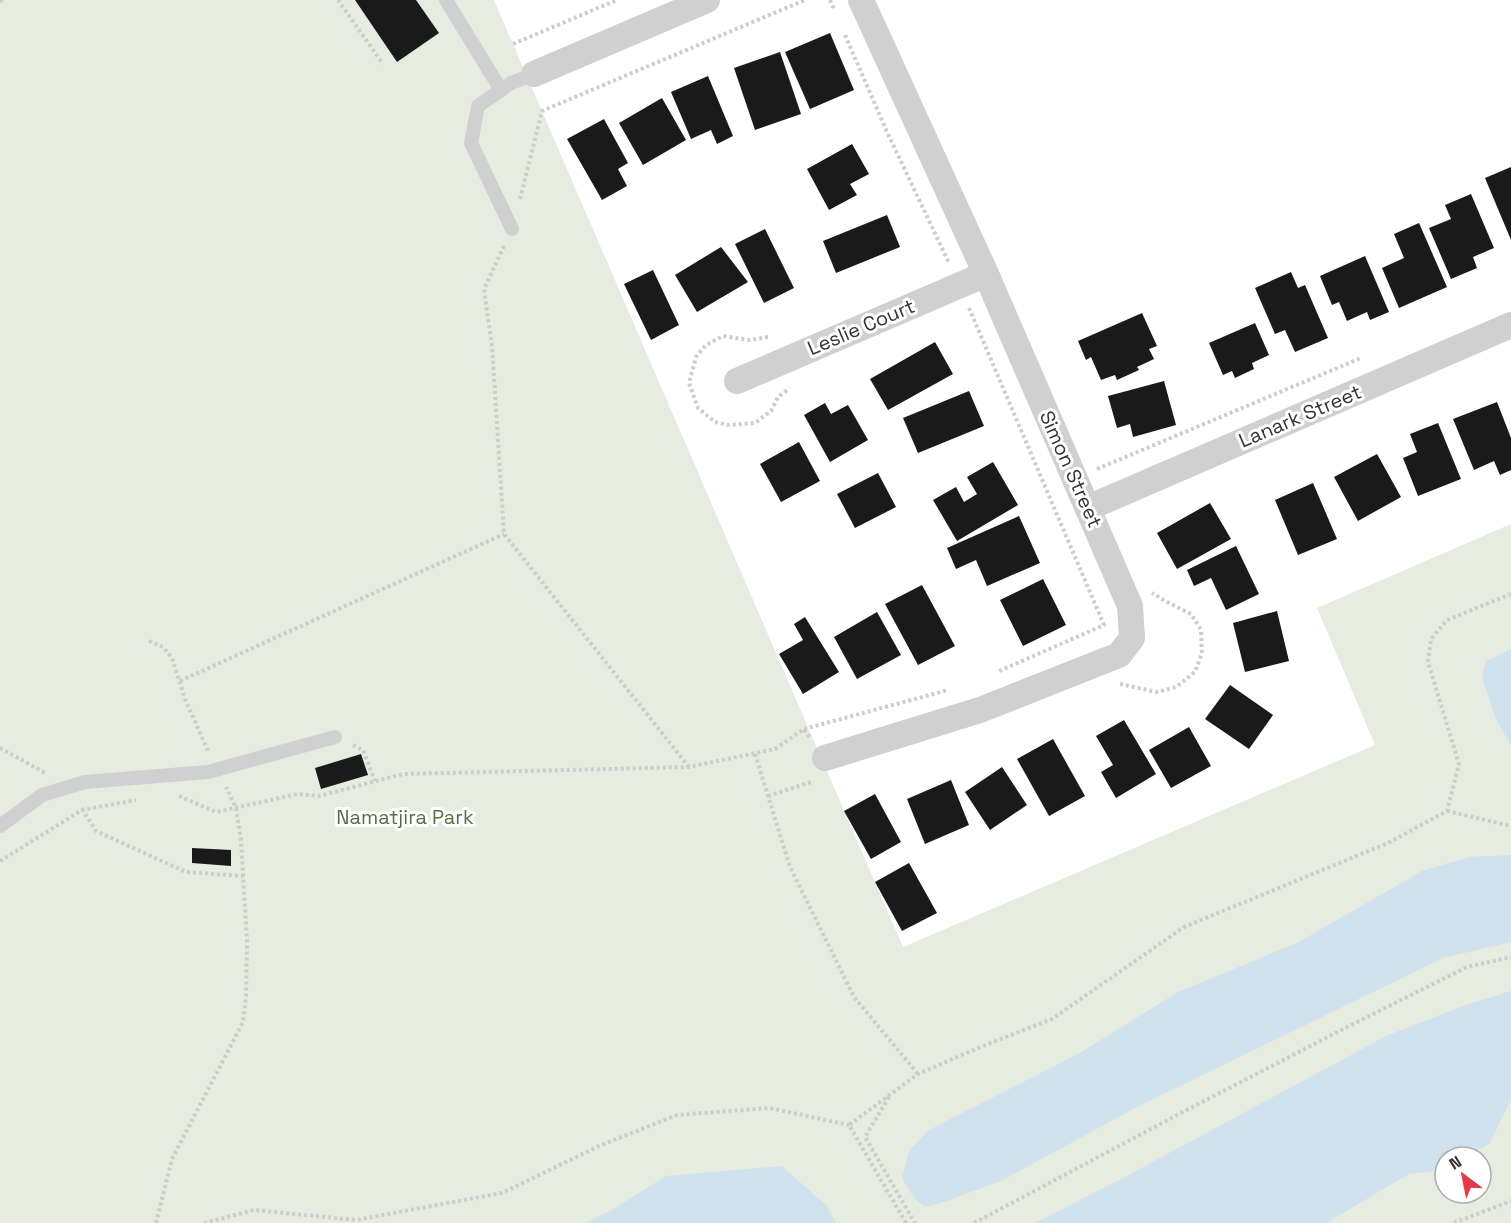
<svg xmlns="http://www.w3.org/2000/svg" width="1511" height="1223" font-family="'Space Grotesk',sans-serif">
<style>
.green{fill:#e6ecdf;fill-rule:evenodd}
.water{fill:#cfe2ee}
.building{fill:#1a1a1a}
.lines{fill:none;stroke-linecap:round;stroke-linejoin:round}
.path{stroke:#cdcdcd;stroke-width:4;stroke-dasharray:3 3;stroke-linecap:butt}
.service{stroke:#d0d0d0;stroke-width:14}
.minor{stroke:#d0d0d0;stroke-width:26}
.labels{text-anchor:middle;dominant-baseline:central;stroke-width:6;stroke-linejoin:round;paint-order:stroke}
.street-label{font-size:20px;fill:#333;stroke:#fff}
.park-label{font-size:20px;fill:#56703f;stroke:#fff}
</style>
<rect width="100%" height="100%" fill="#fff"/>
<path class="green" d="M0,0H494L903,947L1375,745L1317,608L1511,524V1223H0ZM1445,1157H1481V1193H1445Z"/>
<g class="water">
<path d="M1511,649V745L1496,719L1482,677L1486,661Z"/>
<path d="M1511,855V942L1443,958L1141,1105L1001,1181L938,1204L925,1207L914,1198L902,1178L909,1151L929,1130L1080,1053L1178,992L1297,943L1422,871L1469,857Z"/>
<path d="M1511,991V1099L1490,1143L1468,1157H1445V1170L1409,1174L1326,1223H1035L1123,1178L1386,1036L1463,1006Z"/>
<path d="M782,1166L827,1206L836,1223H586L610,1211L666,1176Z"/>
</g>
<g class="building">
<path d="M355,0H416L439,33L397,62Z"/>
<path d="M830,33L854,90L810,109L785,52Z"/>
<path d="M780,52L801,114L755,130L734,68Z"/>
<path d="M708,76L733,136L717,144L711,130L691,139L671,92Z"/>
<path d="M662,98L686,140L643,165L619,123Z"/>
<path d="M604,119L628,163L618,169L627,186L602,200L567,139Z"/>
<path d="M852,144L869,174L850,184L857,195L829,210L807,169Z"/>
<path d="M1511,167V240L1485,178Z"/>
<path d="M1471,194L1494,248L1473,257L1477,268L1451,279L1429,228L1451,219L1445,205Z"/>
<path d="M887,215L900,247L836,273L823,241Z"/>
<path d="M1419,223L1447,287L1399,308L1382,268L1404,258L1394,234Z"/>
<path d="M765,229L794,288L764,303L735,244Z"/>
<path d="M721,247L748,282L697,312L675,275Z"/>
<path d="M1365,256L1389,312L1370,320L1367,312L1347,321L1339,302L1332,305L1320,276Z"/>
<path d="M653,270L679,325L651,340L624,284Z"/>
<path d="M1291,272L1298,288L1305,285L1328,338L1295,352L1285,330L1275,334L1255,288Z"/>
<path d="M1142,313L1157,346L1149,349L1154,359L1137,367L1139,370L1117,380L1115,375L1101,380L1091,357L1086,360L1078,341Z"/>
<path d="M1255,323L1269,355L1252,363L1254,369L1235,378L1232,371L1223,375L1209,343Z"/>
<path d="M935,342L953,374L888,410L870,379Z"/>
<path d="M1164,381L1176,425L1133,437L1130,424L1117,428L1108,396Z"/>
<path d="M969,391L984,426L918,453L903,418Z"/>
<path d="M1497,402L1511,438V470L1500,475L1494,461L1474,470L1453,419Z"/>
<path d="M825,403L831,414L848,405L868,440L830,462L804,415Z"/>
<path d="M1438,423L1461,479L1418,496L1403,458L1417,452L1410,434Z"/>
<path d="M799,442L820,481L781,502L760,464Z"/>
<path d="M1377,454L1401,497L1358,521L1334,477Z"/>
<path d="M993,462L1018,505L957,541L933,500L956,487L964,502L977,494L967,477Z"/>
<path d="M878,473L896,507L855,528L837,494Z"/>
<path d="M1313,483L1337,539L1298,555L1275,500Z"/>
<path d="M1210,503L1231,539L1177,569L1157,533Z"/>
<path d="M1019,516L1040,563L987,586L976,560L956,569L947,548Z"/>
<path d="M1236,546L1259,594L1226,610L1211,578L1194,586L1187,570Z"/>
<path d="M1043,579L1066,625L1023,646L1000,600Z"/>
<path d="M922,585L955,646L918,665L885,604Z"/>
<path d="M1277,611L1289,661L1245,672L1233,623Z"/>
<path d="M877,612L901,655L857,679L834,637Z"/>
<path d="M805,617L839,672L803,694L779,654L803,640L794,624Z"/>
<path d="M1230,685L1273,715L1249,749L1205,719Z"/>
<path d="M1124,720L1156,774L1116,798L1101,772L1113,765L1096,736Z"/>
<path d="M1189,727L1211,766L1171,788L1149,750Z"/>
<path d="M1053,739L1085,796L1049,816L1017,759Z"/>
<path d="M361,754L368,775L321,789L315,768Z"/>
<path d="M1002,767L1027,805L990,830L965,792Z"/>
<path d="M951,780L969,825L925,844L907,799Z"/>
<path d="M875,794L901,842L871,859L844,811Z"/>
<path d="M192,848L231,850V866L192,863Z"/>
<path d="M909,863L937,913L902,931L875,882Z"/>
</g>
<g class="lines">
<g class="path">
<path d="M338,0L383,64"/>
<path d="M830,0L834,9"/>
<path d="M0,1L5,0"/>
<path d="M845,35L887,132L949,263"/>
<path d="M513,44L617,0"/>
<path d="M520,199L542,111L805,0"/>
<path d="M504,246L484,289L492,346L504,534L689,767"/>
<path d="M969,308L1104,625L997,672"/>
<path d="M768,337L749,340L723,336L706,345L696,357L689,383L698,408L715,422L728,425L755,423L771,411L778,397L787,390"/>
<path d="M1097,469L1361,358"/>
<path d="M149,641L163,647L172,658L185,699L208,751"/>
<path d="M180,681L504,534"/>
<path d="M1120,684L1157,692L1176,687L1195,672L1202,653L1201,630L1191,614L1169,603L1152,593"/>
<path d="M804,729L948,690"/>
<path d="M353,745L363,750L375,781"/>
<path d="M0,748L47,774"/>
<path d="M755,754L790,867L854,997L918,1074"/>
<path d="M179,796L216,812L298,794L319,796L403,774L689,767L775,749L804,729L810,738"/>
<path d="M768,796L814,781"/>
<path d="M82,809L96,831L186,872L243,876"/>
<path d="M1447,811L1511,826"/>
<path d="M0,861L82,810L136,800"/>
<path d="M889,1097L865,1137L915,1223"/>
<path d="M156,1223L172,1159L243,1022L246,995L247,943L241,840L236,808L226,787"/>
<path d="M204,1223L254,1210L356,1220L502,1193L599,1146L677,1115L769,1108L849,1125"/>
<path d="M906,1223L849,1125L918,1074L978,1048L1052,1019L1184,927L1388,843L1447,811L1459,764L1428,662L1431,639L1447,620L1511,594"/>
<path d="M974,1223L1181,1113L1349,1026L1467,967L1511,957"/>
<path d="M1454,1223L1511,1201"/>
</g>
<g class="service">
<path d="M446,0L501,90"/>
<path d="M512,229L471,143L478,106L511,83L534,74"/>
<path d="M0,826L42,795L85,782L208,772L335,737"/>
</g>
<g class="minor">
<path d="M534,74L707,0"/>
<path d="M737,381L986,274"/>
<path d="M1088,508L1511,325"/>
<path d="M825,758L980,710L1119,655L1132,638L1130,606L986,274L861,0"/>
</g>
</g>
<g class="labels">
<g class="street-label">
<text transform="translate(861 327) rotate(-23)">Leslie Court</text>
<text transform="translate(1300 416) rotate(-23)">Lanark Street</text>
<text transform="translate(1071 469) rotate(66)">Simon Street</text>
</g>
<g class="park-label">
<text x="405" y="817">Namatjira Park</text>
</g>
</g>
<g transform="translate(1463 1175) rotate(328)"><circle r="28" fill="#ffffff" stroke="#adadad" stroke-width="1.5"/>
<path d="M0-4.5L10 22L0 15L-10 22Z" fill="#e63946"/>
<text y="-9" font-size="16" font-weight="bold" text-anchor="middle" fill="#333333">N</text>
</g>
</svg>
